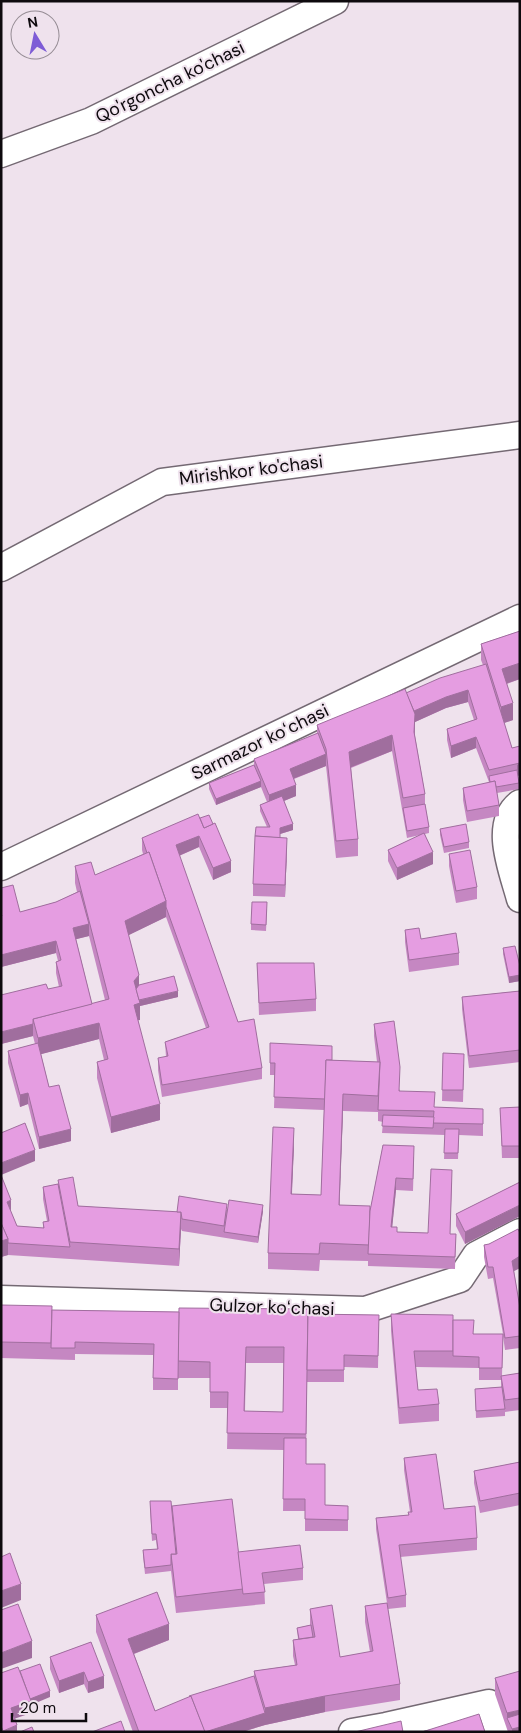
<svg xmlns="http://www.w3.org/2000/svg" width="521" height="1733" font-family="'DM Sans',sans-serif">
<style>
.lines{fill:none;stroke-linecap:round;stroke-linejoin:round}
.street-casing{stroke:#746973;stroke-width:29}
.street{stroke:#fff;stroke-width:26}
.wall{fill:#c587c2;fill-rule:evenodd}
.shaded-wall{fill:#a06e9e}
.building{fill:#e59de1;stroke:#a06e9e;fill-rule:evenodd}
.labels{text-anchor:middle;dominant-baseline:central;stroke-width:4;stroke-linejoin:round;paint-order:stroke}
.street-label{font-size:18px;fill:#0e0a0e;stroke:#efe2ed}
</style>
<rect width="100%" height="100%" fill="#efe2ed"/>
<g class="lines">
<defs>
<g id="street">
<path d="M1,154L91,121L335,1"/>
<path d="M1,568L162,482L520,435"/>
<path d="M520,803C492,824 513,872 520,899"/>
<path d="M1,867L520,618"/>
<path d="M1,1299L365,1310L460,1279L476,1255L520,1232"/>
<path d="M352,1732L386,1726L489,1703L499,1732"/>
</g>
</defs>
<use href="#street" class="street-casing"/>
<use href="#street" class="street"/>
</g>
<g class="wall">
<path d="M520,631V679L507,684L513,720L504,723L512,748L520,746V775L518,776L519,783V789L497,793L499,805V816L467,822L463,800V788L489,783V782L476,748L451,758L447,740V729L474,720L468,702L446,708L415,722V736L425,794V804L429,827V833L425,834L433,864L397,880L388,861V850L420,835L407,838L392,751L351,768L358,839V856L336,858L326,766L294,779L296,796L284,801L293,830L280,834V838L287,850L285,897L253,896V884L267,827L260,811V805L267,802L261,787L216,805L209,789V783L254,765V759L317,734V725L406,693L483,665L481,660V644Z"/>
<path d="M200,818L231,872L213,880L199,847L179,856L238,1022L262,1068V1079L162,1097L158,1070V1058L166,1057L165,1042L206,1028L166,917L128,935L139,985L178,997L140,1006V1020H138L160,1120L111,1133L97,1078V1062L104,1060L99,1039L41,1054L49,1087L71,1141L39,1149L28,1104L20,1107L8,1063V1051L35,1044L33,1036L1,1044L48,989L59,987L56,973V962L58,961L56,953L1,967V888L20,912L56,902L77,892L75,883V866L95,875L143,854L142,850V838ZM89,936L105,1000L92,1004L76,939Z"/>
<path d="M440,829L469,842V848L444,853L440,835Z"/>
<path d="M449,854L477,887V899L456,903L449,866Z"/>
<path d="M267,909L266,931L251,930V924Z"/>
<path d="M405,930L421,939L459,953V965L409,972L405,942Z"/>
<path d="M503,948L520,966V981L509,983L503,954Z"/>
<path d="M257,963L316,999V1011L259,1015Z"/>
<path d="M520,991V1062L469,1068L462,1009V997Z"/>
<path d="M374,1024L400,1091L434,1107L483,1109V1136L459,1135L458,1159H444L445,1135L382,1133L383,1122L378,1121V1112L343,1111L339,1205L370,1211L383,1145L414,1157L413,1191L396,1190L392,1227L397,1232L428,1233L452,1182L450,1234H456L455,1269L368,1266V1261L320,1260L319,1271L268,1269V1253L294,1145L292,1194L321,1195L324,1110L274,1108L275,1075H270V1043L332,1060L377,1062L374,1036Z"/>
<path d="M443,1053L464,1065L463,1102L442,1101Z"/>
<path d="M520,1107V1158H502L500,1108Z"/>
<path d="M58,1180L78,1206L177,1212L227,1210L263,1211L258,1243L182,1231L181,1229L179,1266L8,1255L1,1257L11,1212L17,1226L43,1228V1222L47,1221L43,1199V1187L58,1184Z"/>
<path d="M520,1182V1216L465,1244L456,1226V1214Z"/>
<path d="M520,1233V1268L514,1271L520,1308V1348L505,1350L503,1336L502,1376L520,1373V1410L505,1412V1416L476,1418L475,1389L501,1387V1380H479V1368L416,1367L418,1390L439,1404V1421L399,1424L391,1331V1314L453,1320L474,1334H503L493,1278L488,1279L484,1257V1245L489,1244Z"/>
<path d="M1,1305L52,1310L379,1315L378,1368L344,1367V1382H307L306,1464L325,1505L348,1506V1531H305V1511H283L284,1450L227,1449L228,1408H210V1378H178V1368V1390H153V1355L75,1354V1360L1,1358ZM246,1363H284L283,1412L245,1411Z"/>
<path d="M404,1458L444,1509L477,1538V1550L400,1557L406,1595V1607L388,1609L400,1684V1700L325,1712L265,1725L242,1732H133L96,1632V1615L169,1640L134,1654L155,1711L254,1676V1671L295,1665L293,1656V1640L298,1639L297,1628L310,1625V1609L340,1657L370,1652L365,1622V1606L387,1603L376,1529V1518L408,1515L410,1512L404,1470Z"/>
<path d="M520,1462V1505L480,1513L474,1483V1471Z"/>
<path d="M172,1506L238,1552L303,1568V1580L264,1584L265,1604L176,1613L171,1571L145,1574L143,1556V1550L157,1549L156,1540L152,1541L150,1508Z"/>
<path d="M91,1642L104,1688L88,1693L84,1684L59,1693L50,1669V1657Z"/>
<path d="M495,1678L520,1732H508L495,1694Z"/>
</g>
<g class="shaded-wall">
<path d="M520,663V679L502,685V669Z"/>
<path d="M468,690V702L446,708L415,722L414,749L412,712L446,697Z"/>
<path d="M513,703V720L501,724V707Z"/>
<path d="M392,735V751L349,768V752Z"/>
<path d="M476,737V748L451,758V746Z"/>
<path d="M326,754V766L290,780V769Z"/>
<path d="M520,763V775L517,776V765Z"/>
<path d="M261,781V787L216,805V799Z"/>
<path d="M296,785V796L269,807V795Z"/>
<path d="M293,824V830L280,834V828Z"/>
<path d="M199,836V847L176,857V845Z"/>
<path d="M287,838V850L285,897V885Z"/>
<path d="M433,852V864L397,880V868Z"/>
<path d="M231,861V872L213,880V868Z"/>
<path d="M166,901V917L125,937V921Z"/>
<path d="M89,924V936L73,940V928Z"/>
<path d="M56,941V953L1,967V955Z"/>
<path d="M139,975V992L135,996L134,981Z"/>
<path d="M520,975V981L509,983V977Z"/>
<path d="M178,991V997L140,1006V1020L134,1021V1005L137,1001Z"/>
<path d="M99,1023V1039L38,1055V1038Z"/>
<path d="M33,1024V1036L1,1044V1032Z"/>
<path d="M28,1093V1104L20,1107V1095Z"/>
<path d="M343,1094V1111L339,1221V1205Z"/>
<path d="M160,1104V1120L111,1133V1117Z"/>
<path d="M294,1128V1145L291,1210V1194Z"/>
<path d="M71,1129V1141L39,1149V1137Z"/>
<path d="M35,1150V1161L1,1175V1163Z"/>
<path d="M396,1178V1190L391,1239V1227Z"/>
<path d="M11,1200V1212L7,1202Z"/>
<path d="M263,1205V1211L258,1243V1237Z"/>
<path d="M520,1205V1216L465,1244V1232Z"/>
<path d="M181,1212V1229L179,1266V1249Z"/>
<path d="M8,1239V1255L1,1257V1241Z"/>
<path d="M520,1256V1268L512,1272V1261Z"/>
<path d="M21,1584V1600L1,1608V1591Z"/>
<path d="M169,1624V1640L128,1656V1639Z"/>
<path d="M32,1641V1658L1,1669V1653Z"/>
<path d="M84,1672V1684L59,1693V1681Z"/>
<path d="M104,1676V1688L88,1693V1682Z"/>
<path d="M50,1691V1697L31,1705V1713L11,1720V1708L28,1699Z"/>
<path d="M325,1696V1712L265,1725V1708Z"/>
<path d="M520,1710V1726L507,1718V1713Z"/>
<path d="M265,1713V1725L242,1732H202Z"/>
<path d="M17,1725V1732H3V1731Z"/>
<path d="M520,1727V1732H512V1729Z"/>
</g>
<g class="building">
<path d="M520,631V663L502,669L513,703L501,707L481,644Z"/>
<path d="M486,664L512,748L520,746V763L489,770L476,737L451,746L447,729L477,719L468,690L446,697L414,711L406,693L440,678Z"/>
<path d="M405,689L415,714L414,732L425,794L403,798L392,735L349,752L358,839L336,841L326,749L317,725Z"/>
<path d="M318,733L326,754L290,769L296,785L269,795L254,759Z"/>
<path d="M254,765L261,781L216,799L209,783Z"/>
<path d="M517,770L519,783L496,787L495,781L490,782L489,776Z"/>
<path d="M495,781L499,805L467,811L463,788Z"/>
<path d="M282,796L293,824L280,828V838L255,836L256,827H270L260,805Z"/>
<path d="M425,804L429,827L407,831L403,808Z"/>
<path d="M198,814L204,828L215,823L231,861L213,868L199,836L176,845L238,1022L254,1019L262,1068L162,1085L158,1058L168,1056L165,1042L209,1027L166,907V901L149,852L147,853L142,838Z"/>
<path d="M209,815L213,824L204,828L200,818Z"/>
<path d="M466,824L469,842L444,847L440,829Z"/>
<path d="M424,833L433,852L397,868L388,850Z"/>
<path d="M255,836L287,838L285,885L253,884Z"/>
<path d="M470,850L477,887L456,891L449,854Z"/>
<path d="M149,852L166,901L125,921L139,975L134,981L140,1003L134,1005L160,1104L111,1117L97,1062L108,1059L99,1023L38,1038L33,1019L109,999L75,866L91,862L95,875Z"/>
<path d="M13,885L20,912L56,902L80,891L89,924L73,928L92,1004L33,1019V1024L1,1032V995L46,984L48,989L62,986L56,962L61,960L56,941L1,955V917L2,916L1,913V888Z"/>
<path d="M252,902H267L266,925L251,924Z"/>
<path d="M419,928L421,939L456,933L459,953L409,960L405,930Z"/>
<path d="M515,946L520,966V975L509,977L503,948Z"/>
<path d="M257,963H314L316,999L259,1003Z"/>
<path d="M174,976L178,991L139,1000L136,989L139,985Z"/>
<path d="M520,991V1050L469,1056L462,997Z"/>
<path d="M394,1021L400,1067L399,1091L435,1092L434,1107L483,1109V1124L433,1123L434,1111L378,1110L380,1062L374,1024Z"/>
<path d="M38,1043L49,1087L59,1085L71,1129L39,1137L28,1093L20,1095L8,1051Z"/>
<path d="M270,1043L332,1046V1060H326L325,1099L274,1097L275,1063H270Z"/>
<path d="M443,1053L464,1054L463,1090H442Z"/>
<path d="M326,1060L380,1062L378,1096L343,1094L339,1205L370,1206L369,1245L320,1243L319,1254L268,1253L273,1127L294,1128L291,1194L321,1195Z"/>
<path d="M520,1107V1146H502L500,1108Z"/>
<path d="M383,1115L434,1117L433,1128L382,1126Z"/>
<path d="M25,1123L35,1150L1,1163V1133Z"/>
<path d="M445,1129H459L458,1153H444Z"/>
<path d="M383,1145L414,1146L413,1179L396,1178L391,1227H397V1232L428,1233L431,1169L452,1170L450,1234H456L455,1257L368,1254L370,1211Z"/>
<path d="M1,1175L11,1200L7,1202L17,1226L44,1228L43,1222L49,1221L43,1187L58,1184L70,1247L8,1243V1239L1,1223Z"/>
<path d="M73,1177L78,1206L181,1212L179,1249L70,1242L58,1180Z"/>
<path d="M520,1182V1205L465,1232L456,1214Z"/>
<path d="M179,1196L227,1204L224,1226L182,1219L181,1212H177Z"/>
<path d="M229,1200L263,1205L258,1237L224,1232Z"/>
<path d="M1,1223L8,1239L1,1241Z"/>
<path d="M518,1229L520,1233V1256L512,1261L520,1308V1336L505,1338L493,1267H488L484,1245L489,1244Z"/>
<path d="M1,1305L52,1306L51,1343L1,1342Z"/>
<path d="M179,1308L308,1309L306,1434L227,1433L228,1392H210V1362L178,1361ZM246,1347H284L283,1412L244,1411Z"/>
<path d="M52,1310L179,1312L178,1379L153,1378L154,1344L75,1342V1348H51Z"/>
<path d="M308,1314L379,1315L378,1356L344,1355V1370H307Z"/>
<path d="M391,1314L453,1315V1351H414L418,1390L437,1389L439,1404L399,1408Z"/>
<path d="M453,1320H474L473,1334H503L502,1368H479V1357L453,1356Z"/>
<path d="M520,1373V1398L505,1400L501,1376Z"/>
<path d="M502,1387L505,1409L476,1411L475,1389Z"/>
<path d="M284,1438H306V1464H325V1505L348,1506V1520L305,1519V1499H283Z"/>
<path d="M436,1454L444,1509L475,1506L477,1538L399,1545L406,1595L388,1598L376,1518L409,1515L408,1512H412L404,1458Z"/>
<path d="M520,1462V1493L480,1501L474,1471Z"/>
<path d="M232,1499L243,1589L176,1597L171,1554H177L172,1506Z"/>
<path d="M150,1501H171L176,1554H171V1565L145,1568L143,1550L158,1549L156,1534H152Z"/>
<path d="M300,1545L303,1568L262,1573L265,1592L243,1594L238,1552Z"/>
<path d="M10,1553L21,1584L1,1591V1557Z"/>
<path d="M157,1592L169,1624L128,1639L155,1711L191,1696L205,1731L202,1732H139L96,1615Z"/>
<path d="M387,1603L400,1684L325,1696L265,1708L254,1671L297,1665L293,1640L315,1637L310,1609L332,1605L340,1657L373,1651L365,1606Z"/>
<path d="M18,1604L32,1641L1,1653V1610Z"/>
<path d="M311,1625L313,1637L299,1639L297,1628Z"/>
<path d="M91,1642L104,1676L88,1682L84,1672L59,1681L50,1657Z"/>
<path d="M40,1664L50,1691L30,1699L20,1671Z"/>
<path d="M18,1667L31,1701L11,1708L17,1725L3,1731L1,1726V1673Z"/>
<path d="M520,1671V1710L507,1713L495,1678Z"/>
<path d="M254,1676L265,1713L205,1732L191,1696L190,1697L189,1696Z"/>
<path d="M479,1714L485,1732H422Z"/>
<path d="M520,1714V1727L512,1729L507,1718Z"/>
<path d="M121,1721L125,1732H92Z"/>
<path d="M401,1721L403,1732H355Z"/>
<path d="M32,1727L34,1732H20Z"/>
</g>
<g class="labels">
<g class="street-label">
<text transform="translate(170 82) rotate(-26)">Qo'rgoncha ko'chasi</text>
<text transform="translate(251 470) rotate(-7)">Mirishkor ko'chasi</text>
<text transform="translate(260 742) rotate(-26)">Sarmazor koʻchasi</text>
<text transform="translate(272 1307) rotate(2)">Gulzor koʻchasi</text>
</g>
</g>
<rect width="521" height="1733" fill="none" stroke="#0e0a0e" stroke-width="5"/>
<g transform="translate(35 35) rotate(350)"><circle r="24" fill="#efe2ed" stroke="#958c94"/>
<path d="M0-4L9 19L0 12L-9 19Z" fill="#7e5cd6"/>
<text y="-8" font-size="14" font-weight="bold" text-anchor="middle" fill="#0e0a0e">N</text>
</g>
<path d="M12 1713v8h74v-8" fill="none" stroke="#0e0a0e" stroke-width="2.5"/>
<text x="20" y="1713" font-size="15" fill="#0e0a0e" stroke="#efe2ed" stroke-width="4" paint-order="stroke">20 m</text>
</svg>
